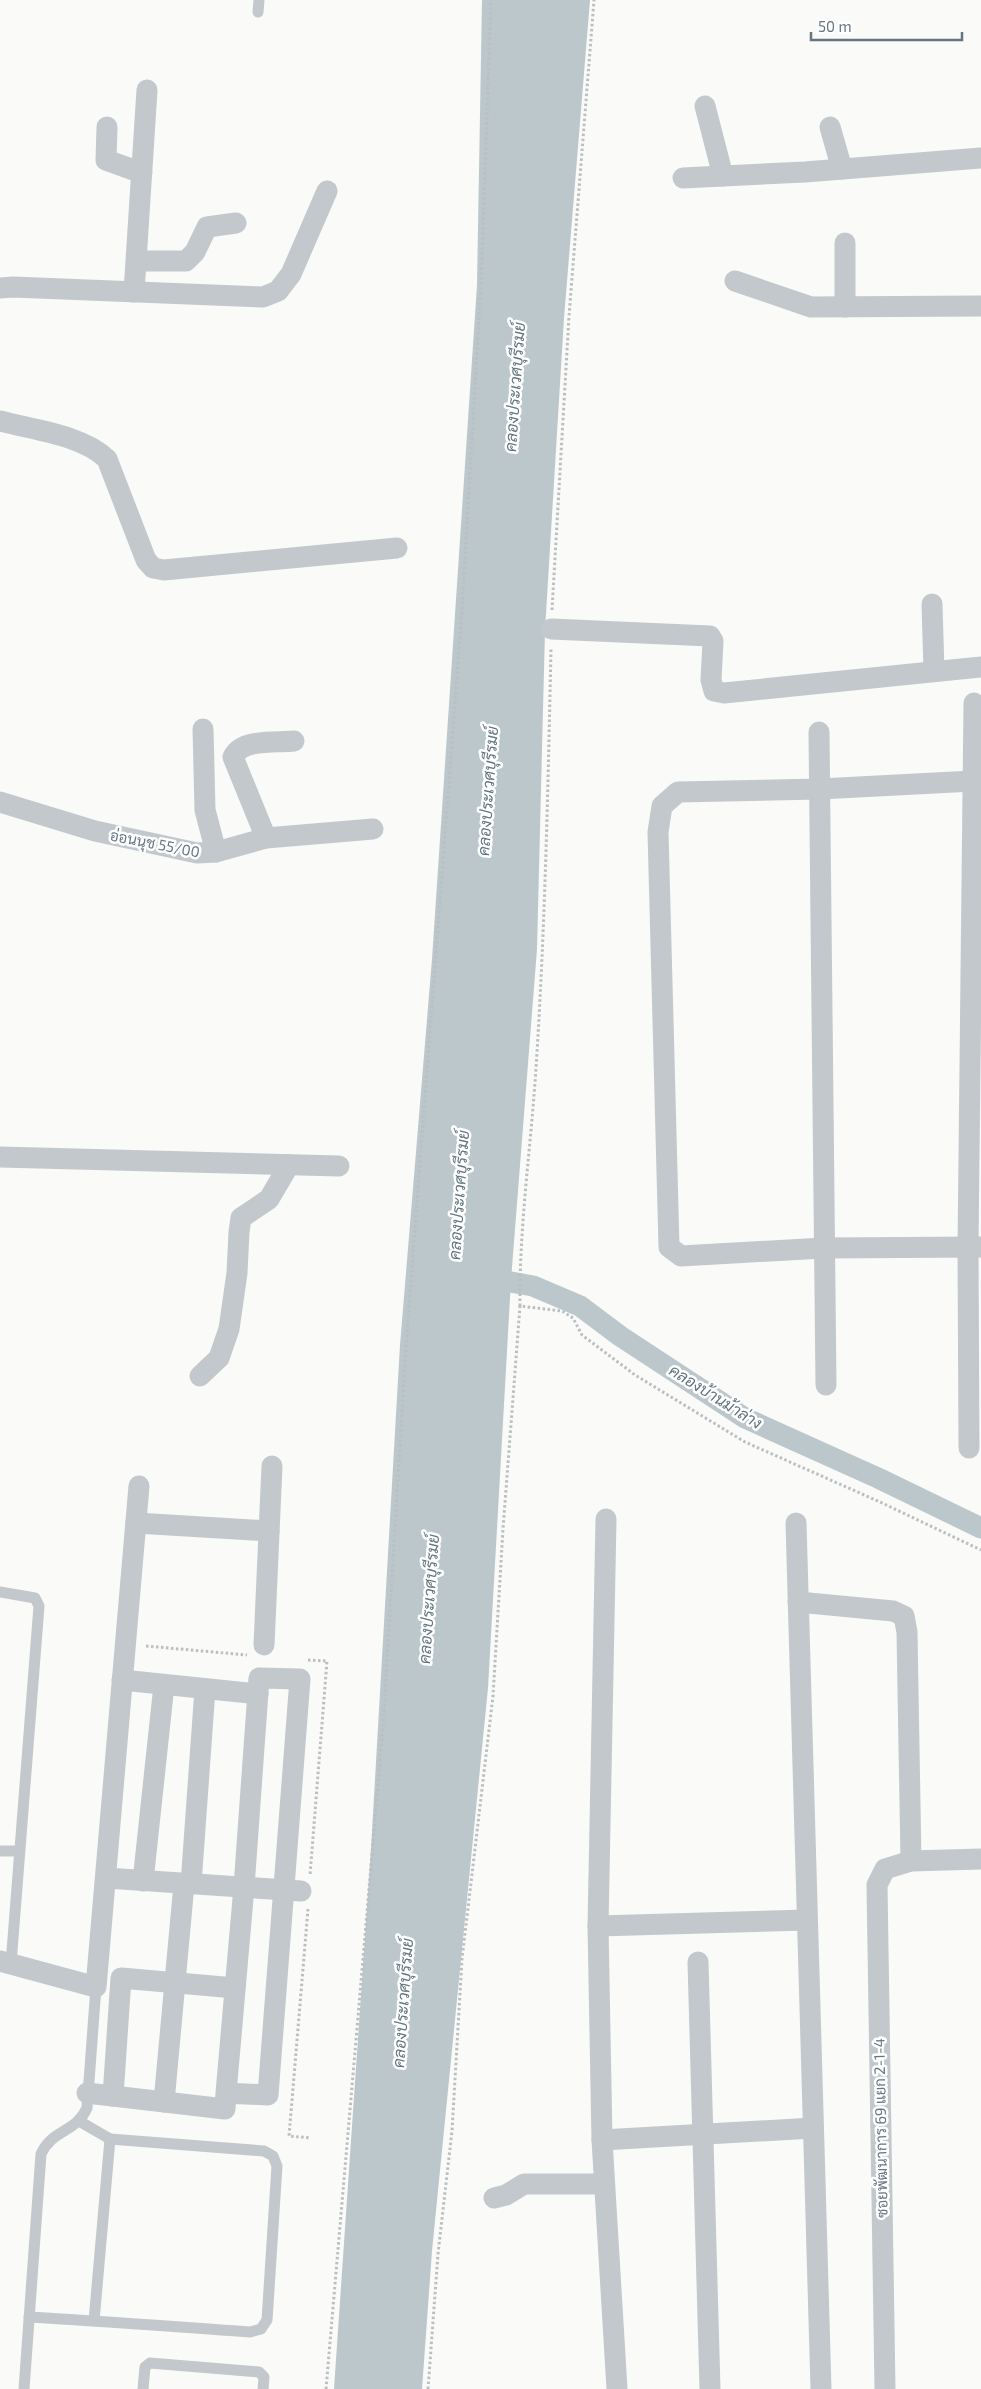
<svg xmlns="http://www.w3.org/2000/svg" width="981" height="2389" font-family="'Exo 2',Sarabun,sans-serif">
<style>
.water{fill:#bbc7cb}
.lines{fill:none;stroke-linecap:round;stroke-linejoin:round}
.canal{stroke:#bbc7cb;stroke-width:21}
.path{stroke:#bbbfc2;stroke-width:3;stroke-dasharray:2.5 2.5;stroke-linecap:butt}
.lane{stroke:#c3c8cc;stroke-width:11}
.street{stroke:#c3c8cc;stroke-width:21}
.labels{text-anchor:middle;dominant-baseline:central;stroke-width:5;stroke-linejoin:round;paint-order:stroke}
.street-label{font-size:15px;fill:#657683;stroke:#fff}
.water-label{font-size:16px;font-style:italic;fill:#60757c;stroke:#fff}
</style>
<rect width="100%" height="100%" fill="#fafaf8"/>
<path class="water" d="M482,0H590L564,318L545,630L537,949L511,1280L488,1688L432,2251L422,2389H334L371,1849L400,1345L432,959L477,285Z"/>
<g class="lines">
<path class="canal" d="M483,1277L533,1286L580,1306L620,1336L745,1418L878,1478L981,1528"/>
<g class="path">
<path d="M552,610L569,316L594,0"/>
<path d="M520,1306C519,1227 531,1147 536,1068C545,929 548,789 551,649"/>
<path d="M146,1646L247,1655"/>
<path d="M308,1660L327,1661L310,1875"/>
<path d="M308,1909L289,2136L311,2138"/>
<path d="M326,2389L383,1726L406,1347L462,610L481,285L491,0"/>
<path d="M428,2389L438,2254L452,2131L462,1959L493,1696L503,1529L520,1306L562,1311L573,1318L582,1335L635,1375L745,1442L880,1502L981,1550"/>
</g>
<g class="lane">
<path d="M258,12L259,0"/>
<path d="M0,1592L35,1598L39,1606L11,1964"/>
<path d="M0,1851H19"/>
<path d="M79,2121L110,2139"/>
<path d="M29,2317C103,2321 177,2327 250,2332L261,2329L267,2320L277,2166L273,2156L264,2151L110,2139L94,2321"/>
<path d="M24,2389L41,2154C52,2129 76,2133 87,2108L96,1987"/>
<path d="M143,2389L145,2367L150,2363L259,2372L264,2377L263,2389"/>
</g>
<g class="street">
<path d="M705,106L723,176L805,172L981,158"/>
<path d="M107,127L106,160L142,173"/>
<path d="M830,127L842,169"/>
<path d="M683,178L723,176"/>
<path d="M845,243V307"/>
<path d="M137,261H186L195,252L207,227L236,223"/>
<path d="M735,281L811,307L981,306"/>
<path d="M0,288L13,287L263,297L278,291L291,274L327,191"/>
<path d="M134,292L147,90"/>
<path d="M0,421C34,430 82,435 107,459L146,560L153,568L164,570L397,548"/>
<path d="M932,604L934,671"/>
<path d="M551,629L710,636L713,641L711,680L714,691L724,693L981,667"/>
<path d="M203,729L205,810L216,852"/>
<path d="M819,732L826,1385"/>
<path d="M973,781L820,789L678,792L662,806L658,832L669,1247L681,1256L823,1248L981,1247"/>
<path d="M0,802L95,831L197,853L216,852L266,838L373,829"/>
<path d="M266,838L233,757C242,738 277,743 294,741"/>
<path d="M0,1157L339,1166"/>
<path d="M200,1376L219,1358L229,1329L237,1273L239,1232L241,1218L269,1199L289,1165"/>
<path d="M969,1448L968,1248L974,703"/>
<path d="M606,1519L598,1926L602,2140L617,2389"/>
<path d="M136,1523L269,1531"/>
<path d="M796,1523L821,2389"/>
<path d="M798,1602L893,1611L904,1616L907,1632L911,1861"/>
<path d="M264,1645L272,1466"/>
<path d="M122,1680L258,1694"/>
<path d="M106,1878L301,1891"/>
<path d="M143,1881L164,1685"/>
<path d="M191,1884L205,1689"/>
<path d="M598,1926L807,1920"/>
<path d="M0,1961L96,1987L139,1486"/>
<path d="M698,1962L710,2389"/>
<path d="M87,2093L225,2109L226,2093L244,1887L259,1678L300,1679L268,2095L226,2093"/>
<path d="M113,2096L121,1978L235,1988"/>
<path d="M164,2102L184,1884"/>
<path d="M602,2140L813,2128"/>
<path d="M494,2198L506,2195L524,2184H604"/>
<path d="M885,2389L877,1885L885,1869L911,1861L981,1859"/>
</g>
</g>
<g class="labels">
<g class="street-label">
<text transform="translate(155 843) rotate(11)">อ่อนนุช 55/00</text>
<text transform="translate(880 2128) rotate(-91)">ซอยพัฒนาการ 69 แยก 2-1-4</text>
</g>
<g class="water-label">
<text transform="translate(514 387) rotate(-86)">คลองประเวศบุรีรมย์</text>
<text transform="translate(487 791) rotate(-86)">คลองประเวศบุรีรมย์</text>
<text transform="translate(458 1195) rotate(-86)">คลองประเวศบุรีรมย์</text>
<text transform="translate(716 1396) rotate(32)">คลองบ้านม้าล่าง</text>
<text transform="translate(428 1599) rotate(-86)">คลองประเวศบุรีรมย์</text>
<text transform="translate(402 2003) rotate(-86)">คลองประเวศบุรีรมย์</text>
</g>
</g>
<path d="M811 32v8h151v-8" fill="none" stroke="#657683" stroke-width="2.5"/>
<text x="818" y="32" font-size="15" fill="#657683" stroke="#ffffff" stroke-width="4" paint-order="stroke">50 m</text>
</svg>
